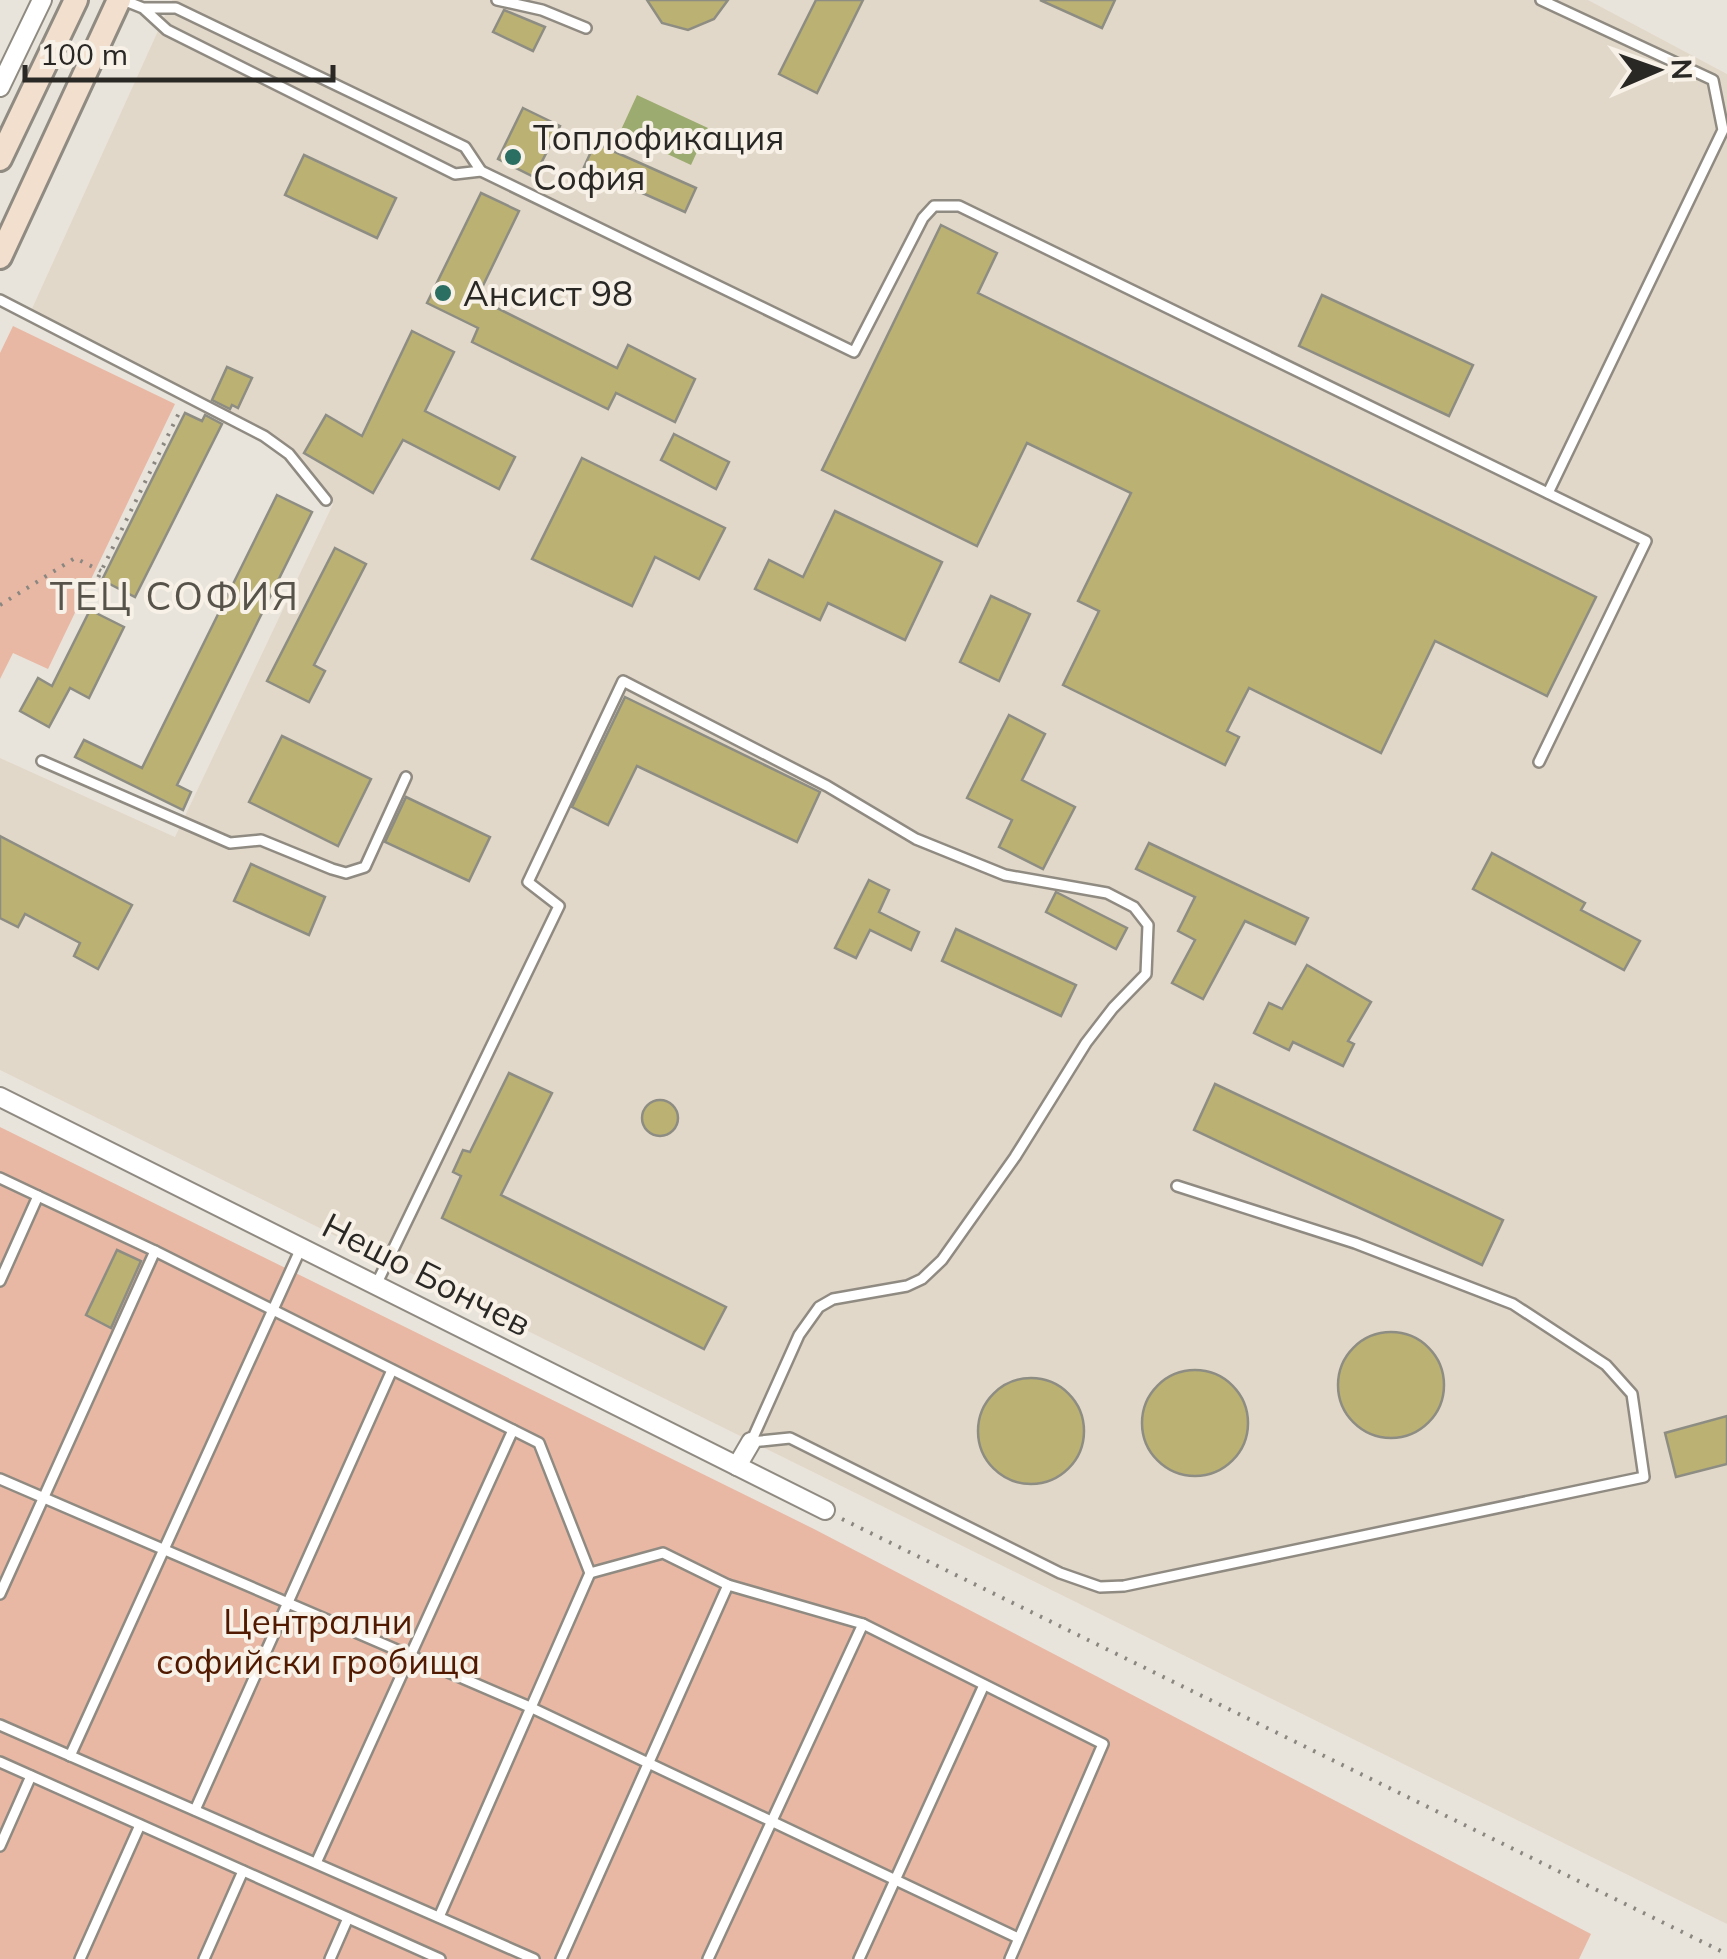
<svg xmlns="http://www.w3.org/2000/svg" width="1727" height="1959" font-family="Mulish,sans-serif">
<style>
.built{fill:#e2d8c9}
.green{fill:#e8b8a5}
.water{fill:#9cab70}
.building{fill:#bbb173;stroke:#8e8d83;stroke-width:2.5}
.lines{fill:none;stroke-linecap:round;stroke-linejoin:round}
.lane-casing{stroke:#908b82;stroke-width:14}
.street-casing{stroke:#908b82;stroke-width:22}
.secondary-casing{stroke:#908b82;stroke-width:28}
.path{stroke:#8a8781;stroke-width:4;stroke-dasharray:2.5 8;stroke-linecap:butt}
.lane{stroke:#fff;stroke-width:9}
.street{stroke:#fff;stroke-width:18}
.secondary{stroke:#f2dfcd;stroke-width:22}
.poi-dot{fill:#2b6f62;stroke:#f7f1e8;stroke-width:4}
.labels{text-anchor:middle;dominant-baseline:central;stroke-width:8;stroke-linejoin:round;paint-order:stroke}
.poi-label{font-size:35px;fill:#2a2825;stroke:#f7f1e8;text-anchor:start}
.street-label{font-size:35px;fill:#2a2825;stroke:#f7f1e8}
.park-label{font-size:35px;fill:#511a00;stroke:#f7f1e8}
.neighbourhood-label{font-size:38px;letter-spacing:2.5px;fill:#57534b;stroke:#f7f1e8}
</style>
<rect width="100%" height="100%" fill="#e9e4db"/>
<path class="built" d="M172,0H1588L1727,74V1924L0,1070V758L175,837L333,504L284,444L30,313Z"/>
<g class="green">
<path d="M13,326L175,404L48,669L13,653L0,679V353Z"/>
<path d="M0,1127L814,1529L1591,1934L1579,1959H0Z"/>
</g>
<path class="water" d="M637,95L708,128L691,165L620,132Z"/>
<g class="building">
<path d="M647,0H728L714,19L688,30L662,23Z"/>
<path d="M816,0H863L817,93L779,74Z"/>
<path d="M1040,0H1115L1102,28Z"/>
<path d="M504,10L545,27L533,51L493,32Z"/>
<path d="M523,108L560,126L534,177L498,159Z"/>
<path d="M595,143L696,188L685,212L584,167Z"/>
<path d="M304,155L396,198L377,238L285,195Z"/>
<path d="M481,193L519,211L477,298L617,368L628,345L695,379L675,422L616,393L608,409L472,342L478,328L427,303Z"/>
<path d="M941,225L997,253L978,293L1596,597L1547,696L1435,641L1381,753L1249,688L1227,731L1239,737L1225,765L1063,685L1099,611L1078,601L1131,493L1027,443L977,546L822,470Z"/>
<path d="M1322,295L1473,365L1449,416L1299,346Z"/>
<path d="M412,331L454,352L425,411L515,457L499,489L403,440L373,493L304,453L326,415L362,436Z"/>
<path d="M227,367L252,378L238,408L232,405L230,409L212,400Z"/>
<path d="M185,413L202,421L205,415L222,424L135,597L102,580Z"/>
<path d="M674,434L729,462L716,489L661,460Z"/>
<path d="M582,458L725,528L699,579L655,557L632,606L532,559Z"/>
<path d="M277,495L312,512L177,785L191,792L183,810L75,757L84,740L142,768Z"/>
<path d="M835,511L942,562L905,640L828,603L820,620L755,589L769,560L803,577Z"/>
<path d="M335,548L366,564L314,665L325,671L309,702L267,681Z"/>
<path d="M991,596L1030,614L999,681L960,662Z"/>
<path d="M90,610L124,627L89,698L70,688L49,727L20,711L38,678L52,686Z"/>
<path d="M625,697L820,792L797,842L637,766L608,825L572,807Z"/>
<path d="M1009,715L1045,734L1022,780L1075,807L1043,869L999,847L1012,820L967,798Z"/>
<path d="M282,736L371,779L338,846L249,802Z"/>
<path d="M406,797L490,837L469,881L385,842Z"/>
<path d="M0,836L132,905L98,969L74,956L80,943L25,914L18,927L0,918Z"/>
<path d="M1149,843L1308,918L1295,944L1245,921L1203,999L1172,983L1195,940L1178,931L1195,897L1136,869Z"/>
<path d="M1492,853L1585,903L1581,910L1640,941L1624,970L1473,889Z"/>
<path d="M251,864L325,897L309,935L234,901Z"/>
<path d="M869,880L889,890L879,912L919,932L911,950L870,930L856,958L835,948Z"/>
<path d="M1056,892L1127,928L1116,949L1046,912Z"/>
<path d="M956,929L1076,985L1061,1016L942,961Z"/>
<path d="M1307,965L1371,1002L1348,1041L1354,1044L1343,1066L1293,1042L1289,1050L1254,1033L1269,1003L1282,1009Z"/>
<path d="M509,1073L552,1093L501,1195L726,1307L704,1349L442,1218L461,1176L453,1172L463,1150L470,1152Z"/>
<path d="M1215,1084L1503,1220L1482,1265L1194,1130Z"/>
<circle cx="660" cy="1118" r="18"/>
<path d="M117,1250L141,1261L111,1328L86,1315Z"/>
<circle cx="1391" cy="1385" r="53"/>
<circle cx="1195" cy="1423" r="53"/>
<circle cx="1031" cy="1431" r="53"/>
<path d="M1727,1416V1464L1676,1477L1665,1433Z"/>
</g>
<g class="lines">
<defs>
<g id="lane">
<path d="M123,0L143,8L167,30L455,174L481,171L465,147L176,8H143"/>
<path d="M497,0L542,10L586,28"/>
<path d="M1541,0L1713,80L1723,130L1548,493"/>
<path d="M481,171L854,352L923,218L934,206H959L1646,541L1539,762"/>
<path d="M0,300L264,436L289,454L326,500"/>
<path d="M42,761L230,843L261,840L332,869L346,873L365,867L406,777"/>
<path d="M0,1178L38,1196"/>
<path d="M155,1251L539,1443L590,1573L439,1917"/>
<path d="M0,1281L38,1196L155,1251L0,1594"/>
<path d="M376,1285L559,906L528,882L623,681L827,786L916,839L1005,875L1107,893L1134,907L1148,925L1146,974L1113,1008L1086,1043L1015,1157L942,1260L922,1279L907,1286L833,1299L819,1307L799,1335L751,1442"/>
<path d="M751,1442L790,1438L1060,1573L1100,1587L1124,1586L1644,1477L1632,1394L1606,1365L1513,1304L1355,1243L1177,1186"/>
<path d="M0,1479L532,1708L1018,1938"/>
<path d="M590,1573L663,1553L728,1585L863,1624L1103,1744L1010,1959"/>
<path d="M0,1725L534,1959"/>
<path d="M70,1756L301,1248"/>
<path d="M0,1762L440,1959"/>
<path d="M195,1810L392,1370"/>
<path d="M0,1846L31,1776"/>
<path d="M316,1863L513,1430"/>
<path d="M80,1959L140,1825"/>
<path d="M204,1959L243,1871"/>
<path d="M330,1959L348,1918"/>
<path d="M561,1959L728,1585"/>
<path d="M708,1959L863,1624"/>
<path d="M859,1959L984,1685"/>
</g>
<g id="street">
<path d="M0,87L42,0"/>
<path d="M0,1097L825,1510"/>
<path d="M737,1466L751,1442"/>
</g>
<g id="secondary">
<path d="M0,159L76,0"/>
<path d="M0,257L119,0"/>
</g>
</defs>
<use href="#lane" class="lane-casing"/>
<use href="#street" class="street-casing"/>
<use href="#secondary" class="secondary-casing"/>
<g class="path">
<path d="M89,596L180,411"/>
<path d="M0,605L75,558L101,571"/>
<path d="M842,1519L1727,1954"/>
</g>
<use href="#lane" class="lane"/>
<use href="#street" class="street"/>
<use href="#secondary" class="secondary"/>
</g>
<g class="poi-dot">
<circle cx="513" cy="157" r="10"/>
<circle cx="443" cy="293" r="10"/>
</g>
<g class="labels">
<g class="poi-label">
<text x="533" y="137">Топлофикация<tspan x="533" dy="40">София</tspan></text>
<text x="463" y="293">Ансист 98</text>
</g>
<g class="street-label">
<text transform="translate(427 1274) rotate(27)">Нешо Бончев</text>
</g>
<g class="park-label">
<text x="318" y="1621">Централни<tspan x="318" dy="40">софийски гробища</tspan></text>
</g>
<g class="neighbourhood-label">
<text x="175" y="596">ТЕЦ СОФИЯ</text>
</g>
</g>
<g transform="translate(1657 70) rotate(88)" stroke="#f7f1e8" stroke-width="8" paint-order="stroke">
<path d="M0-8L18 38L0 25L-18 38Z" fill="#2a2825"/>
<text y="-15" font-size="28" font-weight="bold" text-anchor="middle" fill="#2a2825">N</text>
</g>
<path d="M25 65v15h308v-15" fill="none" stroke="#2a2825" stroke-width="5"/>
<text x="40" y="65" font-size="30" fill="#2a2825" stroke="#f7f1e8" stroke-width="8" paint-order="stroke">100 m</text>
</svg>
